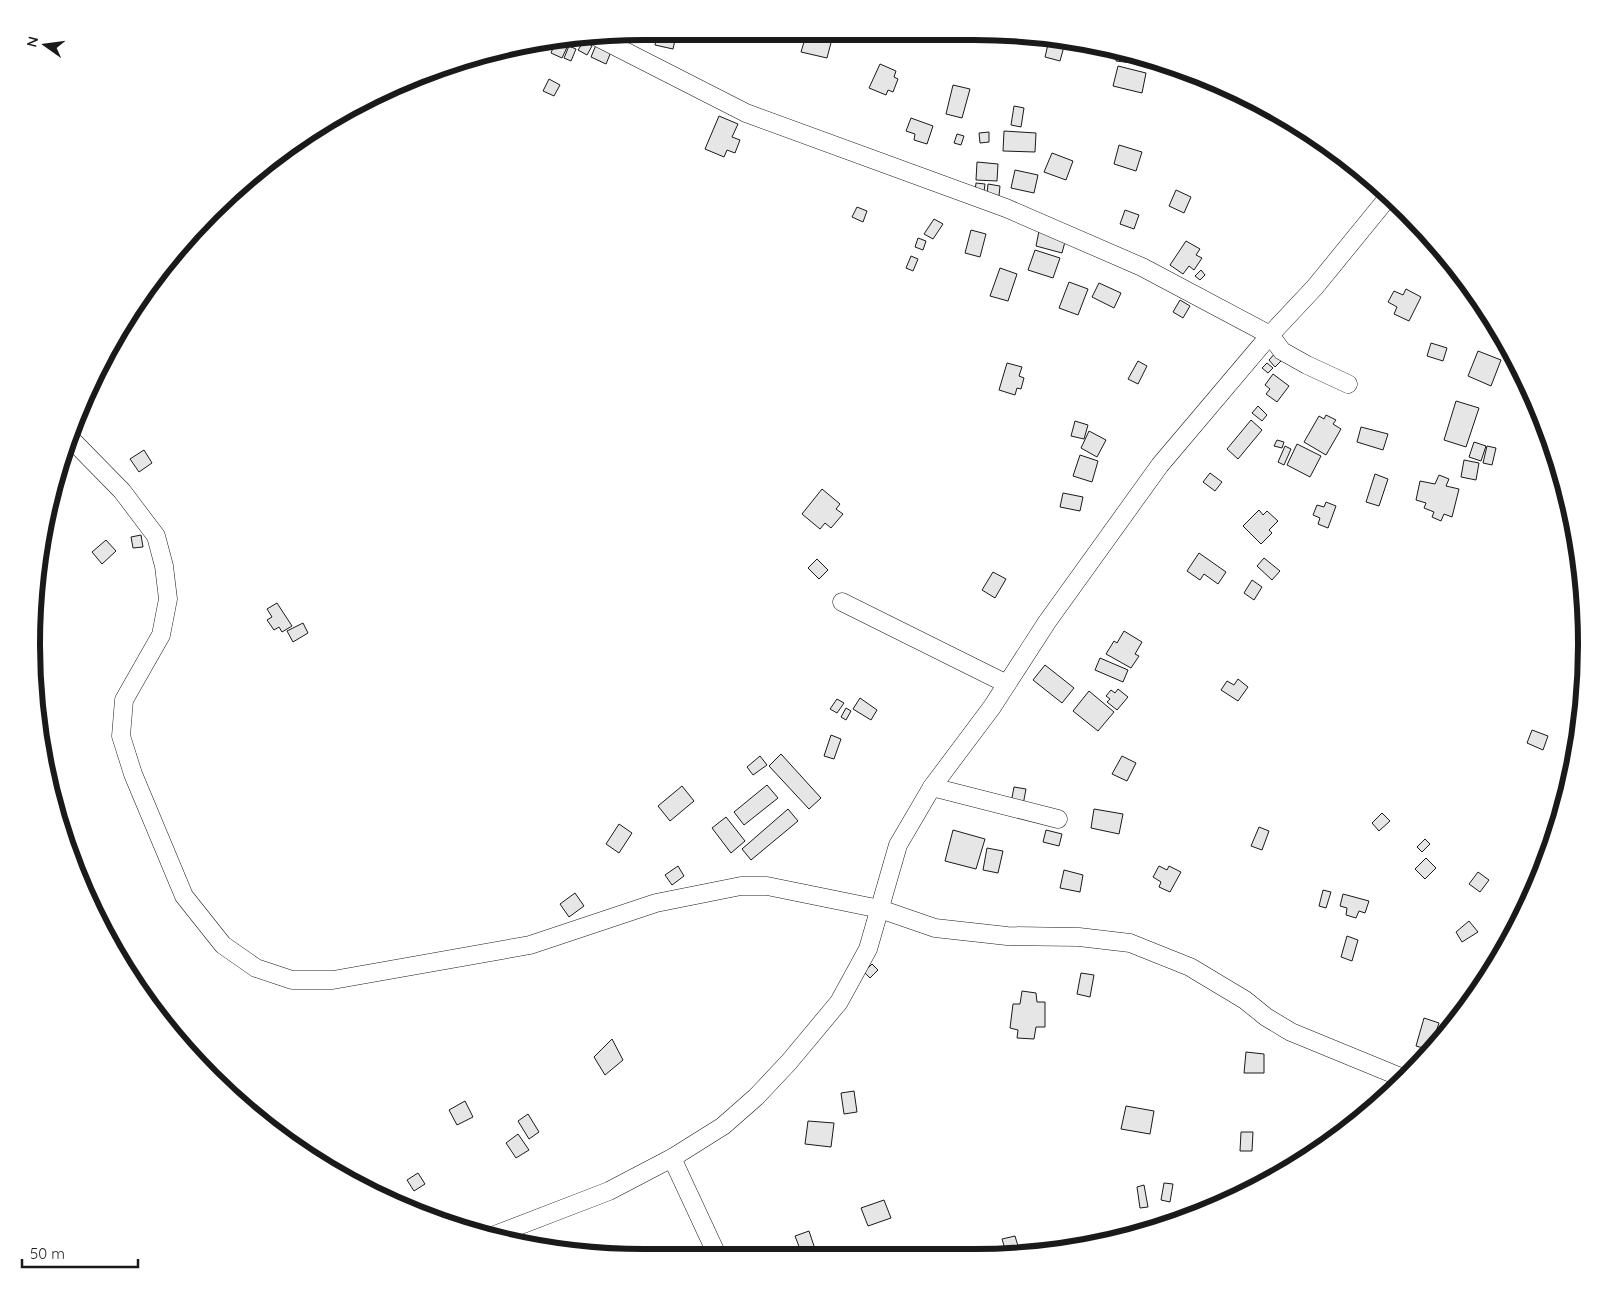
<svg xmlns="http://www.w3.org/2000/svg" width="1618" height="1289" font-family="Quicksand,sans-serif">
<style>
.building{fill:#e6e6e6;stroke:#1a1a1a}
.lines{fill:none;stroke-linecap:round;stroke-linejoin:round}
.minor-casing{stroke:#1a1a1a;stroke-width:19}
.minor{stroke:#fff;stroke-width:18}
.rim{fill:none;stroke:#1a1a1a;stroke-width:6}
</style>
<rect width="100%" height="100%" fill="#fff"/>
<g class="building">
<path d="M658,31H677L673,49L655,45Z"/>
<path d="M807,32H822L833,35L827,58L801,52Z"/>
<path d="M856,32H873L872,36Z"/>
<path d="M883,32H902L901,35L895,33L894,37L883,34Z"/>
<path d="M1049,40L1065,43L1060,61L1045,57Z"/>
<path d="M584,41L592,46L587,55L578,50Z"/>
<path d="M566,42L569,43L562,58L551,53L555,43Z"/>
<path d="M596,45L611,52L606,64L591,57Z"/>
<path d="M569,46L576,49L571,61L564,58Z"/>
<path d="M1117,53L1140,58V64L1116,61Z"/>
<path d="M880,64L896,71L894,77L898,79L893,92L888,90L886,95L869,88Z"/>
<path d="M1118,66L1146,73L1142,93L1113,86Z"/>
<path d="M549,79L560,85L554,96L543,91Z"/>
<path d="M953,85L970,89L962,118L946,114Z"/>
<path d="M1014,106L1024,108L1021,127L1011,125Z"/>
<path d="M719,116L738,124L732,137L740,140L735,153L727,150L724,157L705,149Z"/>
<path d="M911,118L933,126L927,144L914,140L915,134L906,131Z"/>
<path d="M1004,131L1036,133L1035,152L1003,151Z"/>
<path d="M989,132V142L980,143L979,133Z"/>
<path d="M957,134L964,136L961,145L954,143Z"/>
<path d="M1119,145L1142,152L1136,171L1114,164Z"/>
<path d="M1052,153L1073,161L1066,180L1044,172Z"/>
<path d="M977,162L998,164L997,181L976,180Z"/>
<path d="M1015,170L1038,175L1034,193L1011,188Z"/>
<path d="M976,183L985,184L984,192L975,191Z"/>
<path d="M988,184L1000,186L999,196L987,195Z"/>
<path d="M1176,190L1191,197L1184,213L1169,206Z"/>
<path d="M857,207L867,211L863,222L852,217Z"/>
<path d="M1125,210L1139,215L1134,229L1120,224Z"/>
<path d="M934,219L943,224L933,239L924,234Z"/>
<path d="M971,230L986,234L980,257L965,253Z"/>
<path d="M1039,231L1066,238L1062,253L1036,246Z"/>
<path d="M918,238L926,241L923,250L915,247Z"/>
<path d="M1186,241L1200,249L1196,255L1202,258L1194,270L1189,266L1183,274L1170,265Z"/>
<path d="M1035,250L1060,258L1053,278L1028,270Z"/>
<path d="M911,256L918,259L913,271L906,268Z"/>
<path d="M1000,268L1017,274L1008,301L990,296Z"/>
<path d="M1201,270L1205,275L1200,280L1195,276Z"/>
<path d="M1069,282L1088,289L1078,315L1059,308Z"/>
<path d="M1099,283L1121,293L1114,308L1092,297Z"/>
<path d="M1406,289L1421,297L1409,321L1394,314L1397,307L1388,302L1394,291L1403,295Z"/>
<path d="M1180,300L1190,306L1183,318L1173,312Z"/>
<path d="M1431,343L1447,348L1443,361L1427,356Z"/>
<path d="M1478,351L1501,360L1491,386L1468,376Z"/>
<path d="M1276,352L1283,359L1275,367L1269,360Z"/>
<path d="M1138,361L1147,366L1138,384L1128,379Z"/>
<path d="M1007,363L1022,367L1019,376L1024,378L1021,389L1017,388L1015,395L999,390Z"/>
<path d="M1267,363L1273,368L1268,373L1262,368Z"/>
<path d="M1273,374L1289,386L1277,402L1266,394L1270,389L1265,385Z"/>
<path d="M1456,401L1479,408L1466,447L1444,440Z"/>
<path d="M1258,406L1267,415L1262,421L1252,413Z"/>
<path d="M1326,415L1336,420L1333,424L1341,429L1326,455L1304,442L1319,416L1324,419Z"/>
<path d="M1251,420L1262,430L1238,459L1227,449Z"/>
<path d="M1075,421L1088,425L1084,439L1071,436Z"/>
<path d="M1361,427L1388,434L1383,450L1357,442Z"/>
<path d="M1089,431L1106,440L1097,457L1081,448Z"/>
<path d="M1277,440L1284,442L1282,448L1274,446Z"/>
<path d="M1474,442L1486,446L1481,461L1469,457Z"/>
<path d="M1297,444L1321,456L1310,477L1287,465Z"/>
<path d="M1285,446L1291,449L1284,465L1278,462Z"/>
<path d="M1487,446L1496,448L1492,465L1483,463Z"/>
<path d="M144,450L152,463L139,472L130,459Z"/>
<path d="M1080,455L1098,461L1092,482L1073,476Z"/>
<path d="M1464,460L1479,463L1476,480L1461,477Z"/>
<path d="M1210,473L1222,482L1215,491L1203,482Z"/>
<path d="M1375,474L1388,479L1379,506L1366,502Z"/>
<path d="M1439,475L1449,479L1446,486L1459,489L1452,517L1444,514L1441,521L1432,517L1434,512L1424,508L1426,503L1416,500L1420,481L1435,484Z"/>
<path d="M822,489L840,504L836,509L843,514L831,528L825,523L820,529L802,514Z"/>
<path d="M1063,493L1083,497L1080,511L1060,507Z"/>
<path d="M1326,502L1336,506L1328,528L1318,524L1320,518L1313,515L1317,505L1324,507Z"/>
<path d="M1259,510L1263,515L1267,511L1278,521L1269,530L1272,533L1261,544L1243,526Z"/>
<path d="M48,515L54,521L46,529Z"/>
<path d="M141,535L143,547L133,548L131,537Z"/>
<path d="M106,540L116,551L102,564L92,552Z"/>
<path d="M1199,553L1226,572L1218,584L1204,574L1200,580L1187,571Z"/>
<path d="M1264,558L1280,571L1272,580L1257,566Z"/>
<path d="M817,559L828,570L819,579L808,568Z"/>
<path d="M993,572L1006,579L995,598L982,590Z"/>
<path d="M1252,580L1262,587L1254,600L1244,593Z"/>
<path d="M277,603L292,626L282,632L279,627L274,630L267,620L272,617L267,609Z"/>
<path d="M303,623L308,633L293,642L287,631Z"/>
<path d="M1124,631L1142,642L1135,654L1139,656L1131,668L1106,654L1114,641L1117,643Z"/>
<path d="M1100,658L1128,670L1123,682L1095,670Z"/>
<path d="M33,660L41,668L35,673Z"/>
<path d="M1045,665L1074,688L1062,703L1033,680Z"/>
<path d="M1238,679L1248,687L1238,701L1221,690L1227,681L1234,685Z"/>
<path d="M1118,689L1128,697L1117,710L1107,702L1110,699L1106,696L1111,690L1115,693Z"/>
<path d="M1089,691L1114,712L1098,731L1073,711Z"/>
<path d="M860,698L877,710L871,720L853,709Z"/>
<path d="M837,699L844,703L837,713L830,709Z"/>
<path d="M846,708L851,711L846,720L841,717Z"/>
<path d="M1532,730L1548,736L1543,750L1527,743Z"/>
<path d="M831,735L841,739L834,759L824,756Z"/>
<path d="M781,754L821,798L809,809L769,766Z"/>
<path d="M760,756L767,765L753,775L747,767Z"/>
<path d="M1122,756L1136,763L1127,781L1112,774Z"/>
<path d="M767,785L778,798L744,825L734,812Z"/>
<path d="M682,786L694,801L670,821L658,806Z"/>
<path d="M1014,787L1026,789L1023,805L1011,803Z"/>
<path d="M788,809L798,821L751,860L742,849Z"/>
<path d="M1094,809L1123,814L1119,834L1091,828Z"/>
<path d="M1382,813L1390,821L1379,831L1372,823Z"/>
<path d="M726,817L745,841L731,853L712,828Z"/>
<path d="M619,824L632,833L619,853L606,844Z"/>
<path d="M1259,827L1269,831L1262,850L1251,846Z"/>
<path d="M953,830L985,839L976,869L945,861Z"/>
<path d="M1046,830L1062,834L1059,846L1043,842Z"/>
<path d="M1425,839L1430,844L1422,852L1417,847Z"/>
<path d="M987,848L1003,851L998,873L983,870Z"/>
<path d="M1426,858L1436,868L1425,879L1415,869Z"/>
<path d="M678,866L684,876L672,885L665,875Z"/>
<path d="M1159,866L1167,870L1169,866L1181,872L1170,892L1159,887L1161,882L1153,877Z"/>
<path d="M1064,870L1083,875L1080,892L1060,888Z"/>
<path d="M1478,872L1489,880L1480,892L1469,884Z"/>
<path d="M1323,890L1331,892L1326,908L1319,906Z"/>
<path d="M575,893L584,906L569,917L560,904Z"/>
<path d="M1343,894L1369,901L1365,913L1359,911L1356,918L1346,915L1347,908L1340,906Z"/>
<path d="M1521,910L1524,914L1516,927L1510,920Z"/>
<path d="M1469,921L1478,932L1462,942L1456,932Z"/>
<path d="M1347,936L1358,940L1352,961L1341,957Z"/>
<path d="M872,964L878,970L870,978L864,972Z"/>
<path d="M1081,973L1094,975L1090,997L1077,994Z"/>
<path d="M1022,991L1036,993L1037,1002H1045V1027H1036L1034,1039L1017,1038L1018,1030L1010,1028L1013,1004H1020Z"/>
<path d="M1424,1018L1439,1023L1430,1050L1416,1046Z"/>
<path d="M612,1039L623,1060L605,1075L594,1057Z"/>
<path d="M1246,1052L1264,1054V1073H1244Z"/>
<path d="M854,1091L857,1112L844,1114L841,1093Z"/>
<path d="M465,1101L473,1117L457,1125L449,1110Z"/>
<path d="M1126,1106L1154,1111L1150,1134L1121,1129Z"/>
<path d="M528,1114L539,1132L529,1139L518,1121Z"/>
<path d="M808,1121L834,1123L831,1147L805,1144Z"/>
<path d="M1241,1132H1253L1252,1151H1240Z"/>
<path d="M518,1134L529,1150L516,1158L506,1143Z"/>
<path d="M418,1173L425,1184L414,1191L407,1180Z"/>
<path d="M1263,1174L1274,1175V1178L1263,1183Z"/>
<path d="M1164,1183L1173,1184L1170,1202L1161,1200Z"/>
<path d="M1144,1185L1148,1207L1140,1208L1137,1187Z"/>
<path d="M884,1200L891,1218L868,1226L861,1208Z"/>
<path d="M809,1231L816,1252L803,1257L795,1236Z"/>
<path d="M1015,1236L1018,1246L1005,1249L1002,1239Z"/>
</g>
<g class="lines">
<defs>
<g id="minor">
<path d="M597,37L746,113L1006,208L1142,267L1270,335L1282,351L1307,365L1348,384"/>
<path d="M71,439L122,491L156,536L164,566L168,599L161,635L124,700L121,736L133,774L184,896L223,945L256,968L292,980H333L530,945L656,903L741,886H767L880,909L935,928L1007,936L1079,937L1130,943L1190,967L1245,1000L1266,1017L1291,1032L1403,1078"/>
<path d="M842,602L1007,684"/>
<path d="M932,787L1058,819"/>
<path d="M672,1158L718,1257"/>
<path d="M492,1236L609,1191L672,1158L723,1126L756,1097L789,1062L839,1002L868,949L898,845L932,787L992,707L1047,622L1160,465L1270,335L1315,287L1390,195"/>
</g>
</defs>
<use href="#minor" class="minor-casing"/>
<use href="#minor" class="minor"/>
</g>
<path d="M0 0H1618V1289H0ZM644 40H974A604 604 0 0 1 1578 644V645A604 604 0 0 1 974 1249H644A604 604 0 0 1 40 645V644A604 604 0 0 1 644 40Z" fill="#fff" fill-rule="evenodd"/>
<path class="rim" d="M644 40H974A604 604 0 0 1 1578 644V645A604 604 0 0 1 974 1249H644A604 604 0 0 1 40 645V644A604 604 0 0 1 644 40Z"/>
<g transform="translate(45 45) rotate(284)" stroke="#ffffff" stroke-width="4" paint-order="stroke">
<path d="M0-4L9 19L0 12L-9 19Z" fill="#1a1a1a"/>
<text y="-8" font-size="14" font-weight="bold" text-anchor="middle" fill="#1a1a1a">N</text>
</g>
<path d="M22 1259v8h116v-8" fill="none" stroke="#1a1a1a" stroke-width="2.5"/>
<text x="30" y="1259" font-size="15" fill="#1a1a1a" stroke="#ffffff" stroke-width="4" paint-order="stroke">50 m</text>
</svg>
